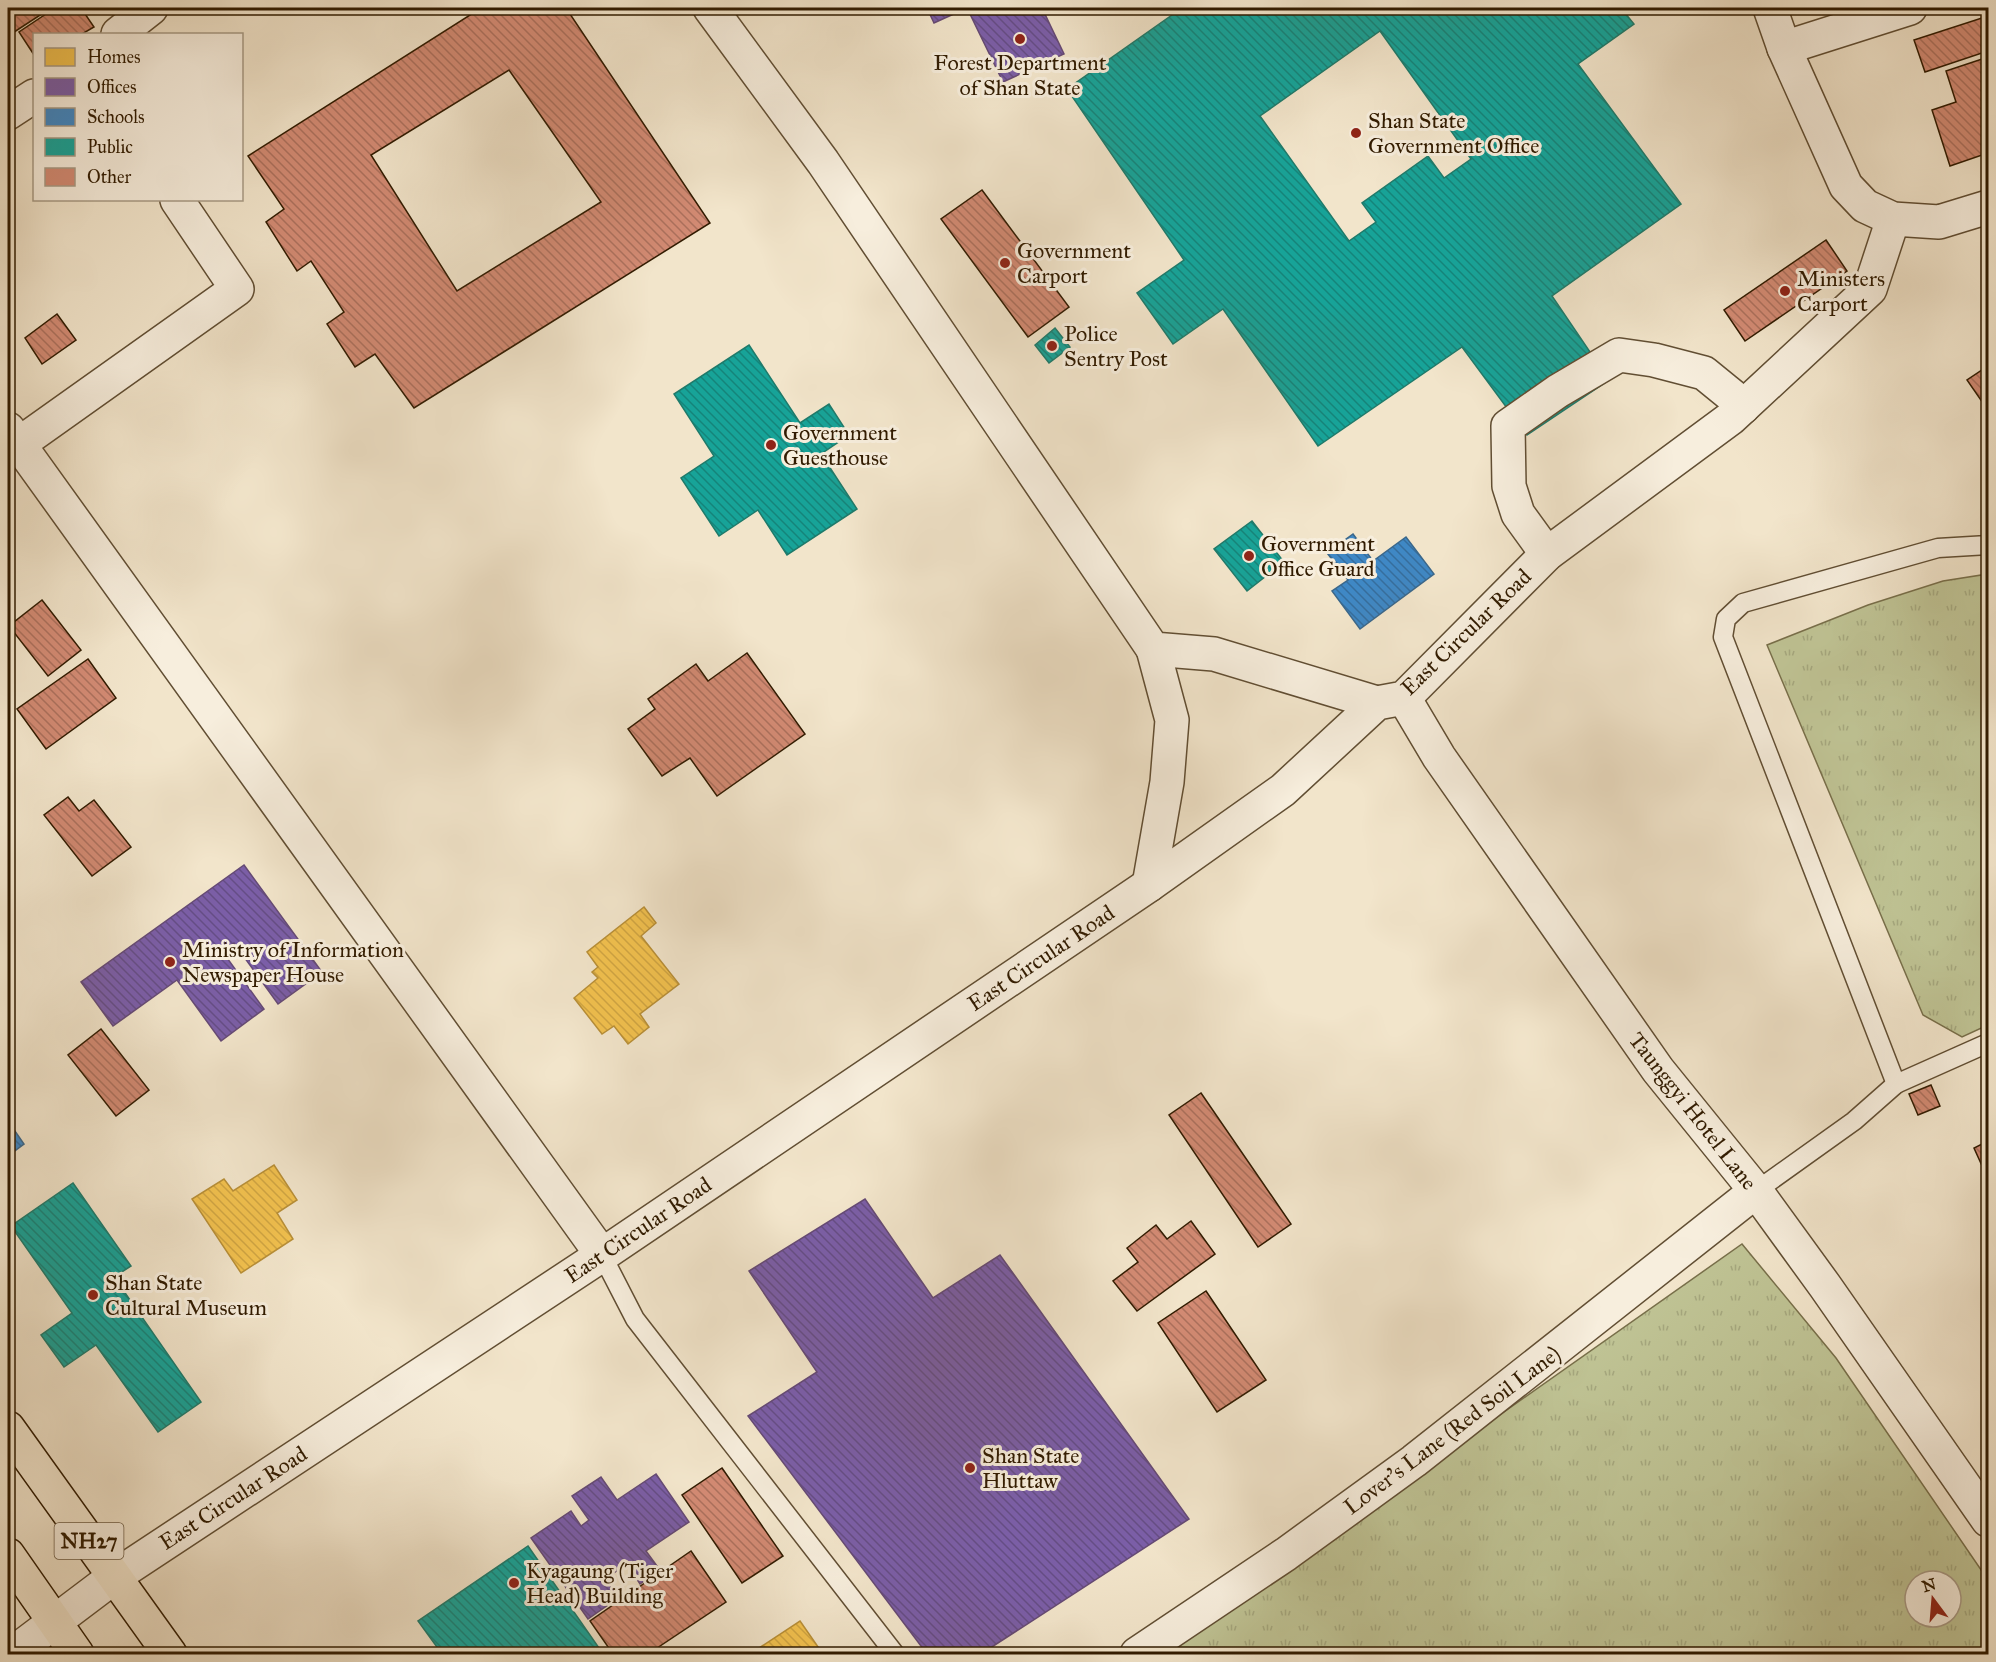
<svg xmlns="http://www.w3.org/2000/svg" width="1996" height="1662" font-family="'IM FELL Great Primer',serif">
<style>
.park{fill:url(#park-tufts);stroke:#786f4a;stroke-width:1.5;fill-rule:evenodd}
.homes{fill:url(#homes-back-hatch);stroke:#b88f37;stroke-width:1.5}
.offices{fill:url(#offices-back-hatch);stroke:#654a75;stroke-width:1.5}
.schools{fill:url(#schools-back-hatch);stroke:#3b678a;stroke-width:1.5}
.public{fill:url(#public-back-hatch);stroke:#1f7a6a;stroke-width:1.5;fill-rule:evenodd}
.building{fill:url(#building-back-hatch);stroke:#311b00;stroke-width:1.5;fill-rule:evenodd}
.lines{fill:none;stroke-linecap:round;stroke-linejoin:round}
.service-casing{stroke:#614e33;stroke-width:21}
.minor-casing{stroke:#614e33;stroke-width:36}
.tertiary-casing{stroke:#614e33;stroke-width:36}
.trunk-casing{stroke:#311b00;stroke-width:36}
.service{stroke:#f7eedd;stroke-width:18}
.minor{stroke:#f7eedd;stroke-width:33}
.tertiary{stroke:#f7eedd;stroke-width:33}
.trunk{stroke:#f2e5cb;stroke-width:33}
.poi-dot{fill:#8f2418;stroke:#f7eedd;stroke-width:2}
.labels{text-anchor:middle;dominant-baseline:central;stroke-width:6;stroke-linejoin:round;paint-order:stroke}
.shield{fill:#f7eedd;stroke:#6c5a42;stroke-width:1.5}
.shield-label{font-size:21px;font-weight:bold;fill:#311b00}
.poi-label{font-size:22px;fill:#311b00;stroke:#f7eedd;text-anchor:start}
.street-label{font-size:22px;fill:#311b00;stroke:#f7eedd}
</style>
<defs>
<pattern id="park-tufts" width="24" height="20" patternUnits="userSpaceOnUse" patternTransform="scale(1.5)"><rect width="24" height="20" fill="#bfc394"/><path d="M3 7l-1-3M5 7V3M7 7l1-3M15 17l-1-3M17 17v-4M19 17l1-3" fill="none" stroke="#a5a77e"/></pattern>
<pattern id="homes-back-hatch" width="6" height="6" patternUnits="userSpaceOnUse" patternTransform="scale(1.5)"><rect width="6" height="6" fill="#f2c14e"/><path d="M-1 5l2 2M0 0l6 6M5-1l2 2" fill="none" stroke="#d0a542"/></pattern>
<pattern id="offices-back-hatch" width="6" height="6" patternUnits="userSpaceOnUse" patternTransform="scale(1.5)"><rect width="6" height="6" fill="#7b5ea7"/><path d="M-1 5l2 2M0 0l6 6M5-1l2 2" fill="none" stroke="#654d86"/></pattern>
<pattern id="schools-back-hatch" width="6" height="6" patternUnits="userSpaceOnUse" patternTransform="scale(1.5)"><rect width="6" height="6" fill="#3f88c5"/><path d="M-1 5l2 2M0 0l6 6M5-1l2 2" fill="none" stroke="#356e9e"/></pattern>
<pattern id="public-back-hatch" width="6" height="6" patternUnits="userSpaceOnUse" patternTransform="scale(1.5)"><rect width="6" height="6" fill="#17a398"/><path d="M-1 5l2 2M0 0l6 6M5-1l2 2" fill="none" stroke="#15847a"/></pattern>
<pattern id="building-back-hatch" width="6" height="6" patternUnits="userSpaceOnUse" patternTransform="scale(1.5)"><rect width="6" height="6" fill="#d28a73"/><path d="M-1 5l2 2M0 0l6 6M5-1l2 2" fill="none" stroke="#ab705c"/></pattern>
</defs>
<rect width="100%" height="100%" fill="#f2e5cb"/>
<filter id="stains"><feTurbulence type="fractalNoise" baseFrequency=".00333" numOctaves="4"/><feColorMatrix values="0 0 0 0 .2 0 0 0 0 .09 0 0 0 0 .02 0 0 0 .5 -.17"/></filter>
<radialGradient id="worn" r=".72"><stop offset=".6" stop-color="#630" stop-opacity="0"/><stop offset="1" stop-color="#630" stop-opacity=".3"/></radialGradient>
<g class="park">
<path d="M1988,574V1025L1962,1037L1923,1015L1767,645L1868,605L1943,581Z"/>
<path d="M1742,1244L1836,1358L1988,1580V1654H1161ZM1915,1581H1951V1617H1915Z"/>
</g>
<g class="homes">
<path d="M644,907L656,923L641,936L679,984L640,1014L649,1027L628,1044L614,1026L602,1034L574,998L598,978L592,972L598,967L587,952Z"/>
<path d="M274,1165L297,1200L277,1213L293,1239L241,1273L192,1199L224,1179L233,1191Z"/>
<path d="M800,1621L823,1654H750Z"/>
</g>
<g class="offices">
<path d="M927,8H1042L1064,54L1003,82L967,8L934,23Z"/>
<path d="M244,865L322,972L278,1004L234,943L222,951L264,1009L221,1041L177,980L113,1026L81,982Z"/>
<path d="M865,1199L933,1298L1000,1255L1189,1519L981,1654H927L748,1416L817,1372L749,1271Z"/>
<path d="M656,1474L689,1522L646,1551L660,1570L640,1584L627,1564L605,1579L618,1598L588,1619L531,1538L571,1511L581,1526L589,1520L572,1496L601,1477L617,1500Z"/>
</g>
<g class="schools">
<path d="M1353,534L1373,561L1406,537L1434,574L1360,629L1332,591L1348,580L1327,553Z"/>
<path d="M8,1121L24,1144L8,1156Z"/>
</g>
<g class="public">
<path d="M1182,8H1536L1539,12L1547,8H1621L1634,24L1578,64L1681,204L1552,296L1609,380L1527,435L1462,347L1318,446L1223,309L1173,344L1137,293L1184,260L1067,89ZM1380,31L1471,159L1444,178L1428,156L1362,203L1376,222L1349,241L1260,116Z"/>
<path d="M1055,328L1070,347L1049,363L1035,345Z"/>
<path d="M749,345L800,423L829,404L849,435L821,454L857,509L787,555L758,510L719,536L681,478L714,456L674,394Z"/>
<path d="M1252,521L1284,562L1247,591L1214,549Z"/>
<path d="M73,1183L131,1266L114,1277L201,1402L158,1432L96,1345L64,1367L41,1335L72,1313L11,1226Z"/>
<path d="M528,1546L599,1648L589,1654H442L418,1621Z"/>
</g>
<g class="building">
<path d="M8,8H51L8,36Z"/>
<path d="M55,8H81L94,27L82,34H34V55L19,32Z"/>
<path d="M481,8H566L710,223L414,408L375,354L355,367L327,324L344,312L311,261L297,271L266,222L284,209L248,156ZM509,70L601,202L457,291L371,155Z"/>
<path d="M1988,16V51L1925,72L1914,40Z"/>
<path d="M1988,57V153L1950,166L1932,110L1956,102L1946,71Z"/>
<path d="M982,190L1069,307L1028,337L941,219Z"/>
<path d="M1826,240L1847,271L1745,341L1724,310Z"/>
<path d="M57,314L76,340L42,364L25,338Z"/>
<path d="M1988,366V404L1985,406L1967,380Z"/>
<path d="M42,600L81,650L48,676L9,626Z"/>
<path d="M747,653L805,734L717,796L690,758L662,776L628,729L655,709L648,699L696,664L708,681Z"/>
<path d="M88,659L116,698L46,749L17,709Z"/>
<path d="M68,797L79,811L94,800L131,847L92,876L44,815Z"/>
<path d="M101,1029L149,1090L116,1116L68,1055Z"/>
<path d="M1931,1085L1940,1106L1918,1115L1909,1094Z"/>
<path d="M1201,1093L1291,1224L1258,1247L1169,1115Z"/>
<path d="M1988,1141V1179L1974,1148Z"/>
<path d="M1191,1221L1215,1254L1137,1311L1113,1281L1138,1262L1127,1248L1156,1225L1167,1239Z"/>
<path d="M1206,1291L1266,1380L1217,1412L1158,1323Z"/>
<path d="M722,1468L783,1556L742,1583L682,1495Z"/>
<path d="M691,1551L726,1602L648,1654H613L590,1621Z"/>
</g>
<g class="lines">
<defs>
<g id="service">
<path d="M1896,1084L1723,637L1726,619L1743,603L1938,548L1988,545"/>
<path d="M1756,1191L1854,1121L1896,1084L1988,1043"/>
<path d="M602,1255L635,1319L895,1654"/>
</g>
<g id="minor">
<path d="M710,8L823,162L1153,649L1214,654L1377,703"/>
<path d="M118,34L151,8"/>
<path d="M1784,48L1910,8"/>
<path d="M8,113L34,96"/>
<path d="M8,429L602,1255"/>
<path d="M19,444L237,289L177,200"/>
<path d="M1547,554L1518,514L1509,486L1508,426L1558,391L1619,355L1654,360L1704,373L1731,395L1743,407"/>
<path d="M1149,885L1167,782L1172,720L1153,649"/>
</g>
<g id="tertiary">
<path d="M1770,8L1784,48L1846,186L1865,206L1893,219L1939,222L1988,207"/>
<path d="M1404,698L1439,757L1658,1070L1756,1191L1825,1286L1988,1520"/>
<path d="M12,1654L114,1577L602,1255L1149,885L1283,790L1377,703L1404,698L1547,554L1731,418L1870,289L1893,219"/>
<path d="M1137,1654L1286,1554L1414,1461L1756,1191"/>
</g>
<g id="trunk">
<path d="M8,1428L170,1654"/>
<path d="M8,1555L77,1654"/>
</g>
</defs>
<use href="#service" class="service-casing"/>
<use href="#minor" class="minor-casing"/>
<use href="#tertiary" class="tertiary-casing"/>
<use href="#trunk" class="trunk-casing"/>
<use href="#service" class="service"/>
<use href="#minor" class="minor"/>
<use href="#tertiary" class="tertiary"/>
<use href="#trunk" class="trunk"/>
</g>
<g class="poi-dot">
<circle cx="1020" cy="39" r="6"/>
<circle cx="1356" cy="133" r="6"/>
<circle cx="1005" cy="263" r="6"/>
<circle cx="1785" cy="291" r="6"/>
<circle cx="1052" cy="346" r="6"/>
<circle cx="771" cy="445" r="6"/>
<circle cx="1249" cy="556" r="6"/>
<circle cx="170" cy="962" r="6"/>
<circle cx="93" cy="1295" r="6"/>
<circle cx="970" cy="1468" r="6"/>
<circle cx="514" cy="1583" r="6"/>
</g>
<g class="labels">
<rect class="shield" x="54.5" y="1523" width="69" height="36" rx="4.5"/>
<g class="shield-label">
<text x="89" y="1541">NH27</text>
</g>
<g class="poi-label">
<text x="1020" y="62" text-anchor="middle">Forest Department<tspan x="1020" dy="25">of Shan State</tspan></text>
<text x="1368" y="120">Shan State<tspan x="1368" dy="25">Government Office</tspan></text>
<text x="1017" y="250">Government<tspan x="1017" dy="25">Carport</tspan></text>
<text x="1797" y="278">Ministers<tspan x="1797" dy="25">Carport</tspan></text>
<text x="1064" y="333">Police<tspan x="1064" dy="25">Sentry Post</tspan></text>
<text x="783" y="432">Government<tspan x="783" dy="25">Guesthouse</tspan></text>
<text x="1261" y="543">Government<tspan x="1261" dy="25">Office Guard</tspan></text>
<text x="182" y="949">Ministry of Information<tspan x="182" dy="25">Newspaper House</tspan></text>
<text x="105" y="1282">Shan State<tspan x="105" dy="25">Cultural Museum</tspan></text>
<text x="982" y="1455">Shan State<tspan x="982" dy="25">Hluttaw</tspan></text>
<text x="526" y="1570">Kyagaung (Tiger<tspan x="526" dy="25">Head) Building</tspan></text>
</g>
<g class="street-label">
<text transform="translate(1466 632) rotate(-44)">East Circular Road</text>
<text transform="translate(1041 958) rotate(-34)">East Circular Road</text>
<text transform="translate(1693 1111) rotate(52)">Taunggyi Hotel Lane</text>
<text transform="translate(638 1230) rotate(-34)">East Circular Road</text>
<text transform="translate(1452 1430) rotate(-37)">Lover's Lane (Red Soil Lane)</text>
<text transform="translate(233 1498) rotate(-33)">East Circular Road</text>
</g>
</g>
<rect width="1996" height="1662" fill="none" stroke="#f2e5cb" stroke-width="30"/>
<rect x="9" y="9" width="1978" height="1644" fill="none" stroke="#311b00" stroke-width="3"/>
<rect x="15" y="15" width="1966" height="1632" fill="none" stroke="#311b00" stroke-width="1.5"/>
<rect x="33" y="33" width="210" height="168" fill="#f7eedd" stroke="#a89a85" stroke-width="1.5"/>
<rect x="45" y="48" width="30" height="18" fill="#f2c14e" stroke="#a89a85" stroke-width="1.5"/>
<text x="87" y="63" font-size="18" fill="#311b00">Homes</text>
<rect x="45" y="78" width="30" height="18" fill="#7b5ea7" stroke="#a89a85" stroke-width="1.5"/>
<text x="87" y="93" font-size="18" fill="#311b00">Offices</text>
<rect x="45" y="108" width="30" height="18" fill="#3f88c5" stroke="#a89a85" stroke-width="1.5"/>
<text x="87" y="123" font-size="18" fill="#311b00">Schools</text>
<rect x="45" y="138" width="30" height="18" fill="#17a398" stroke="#a89a85" stroke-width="1.5"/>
<text x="87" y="153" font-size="18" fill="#311b00">Public</text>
<rect x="45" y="168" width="30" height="18" fill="#d28a73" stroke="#a89a85" stroke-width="1.5"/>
<text x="87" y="183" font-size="18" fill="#311b00">Other</text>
<g transform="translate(1933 1599) rotate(344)"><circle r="28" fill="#f7eedd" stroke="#a89a85" stroke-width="1.5"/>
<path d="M0-4.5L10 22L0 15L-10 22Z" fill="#8f2418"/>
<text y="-9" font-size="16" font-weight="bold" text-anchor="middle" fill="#311b00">N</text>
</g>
<rect width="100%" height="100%" filter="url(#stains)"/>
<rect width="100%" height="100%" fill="url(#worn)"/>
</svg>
